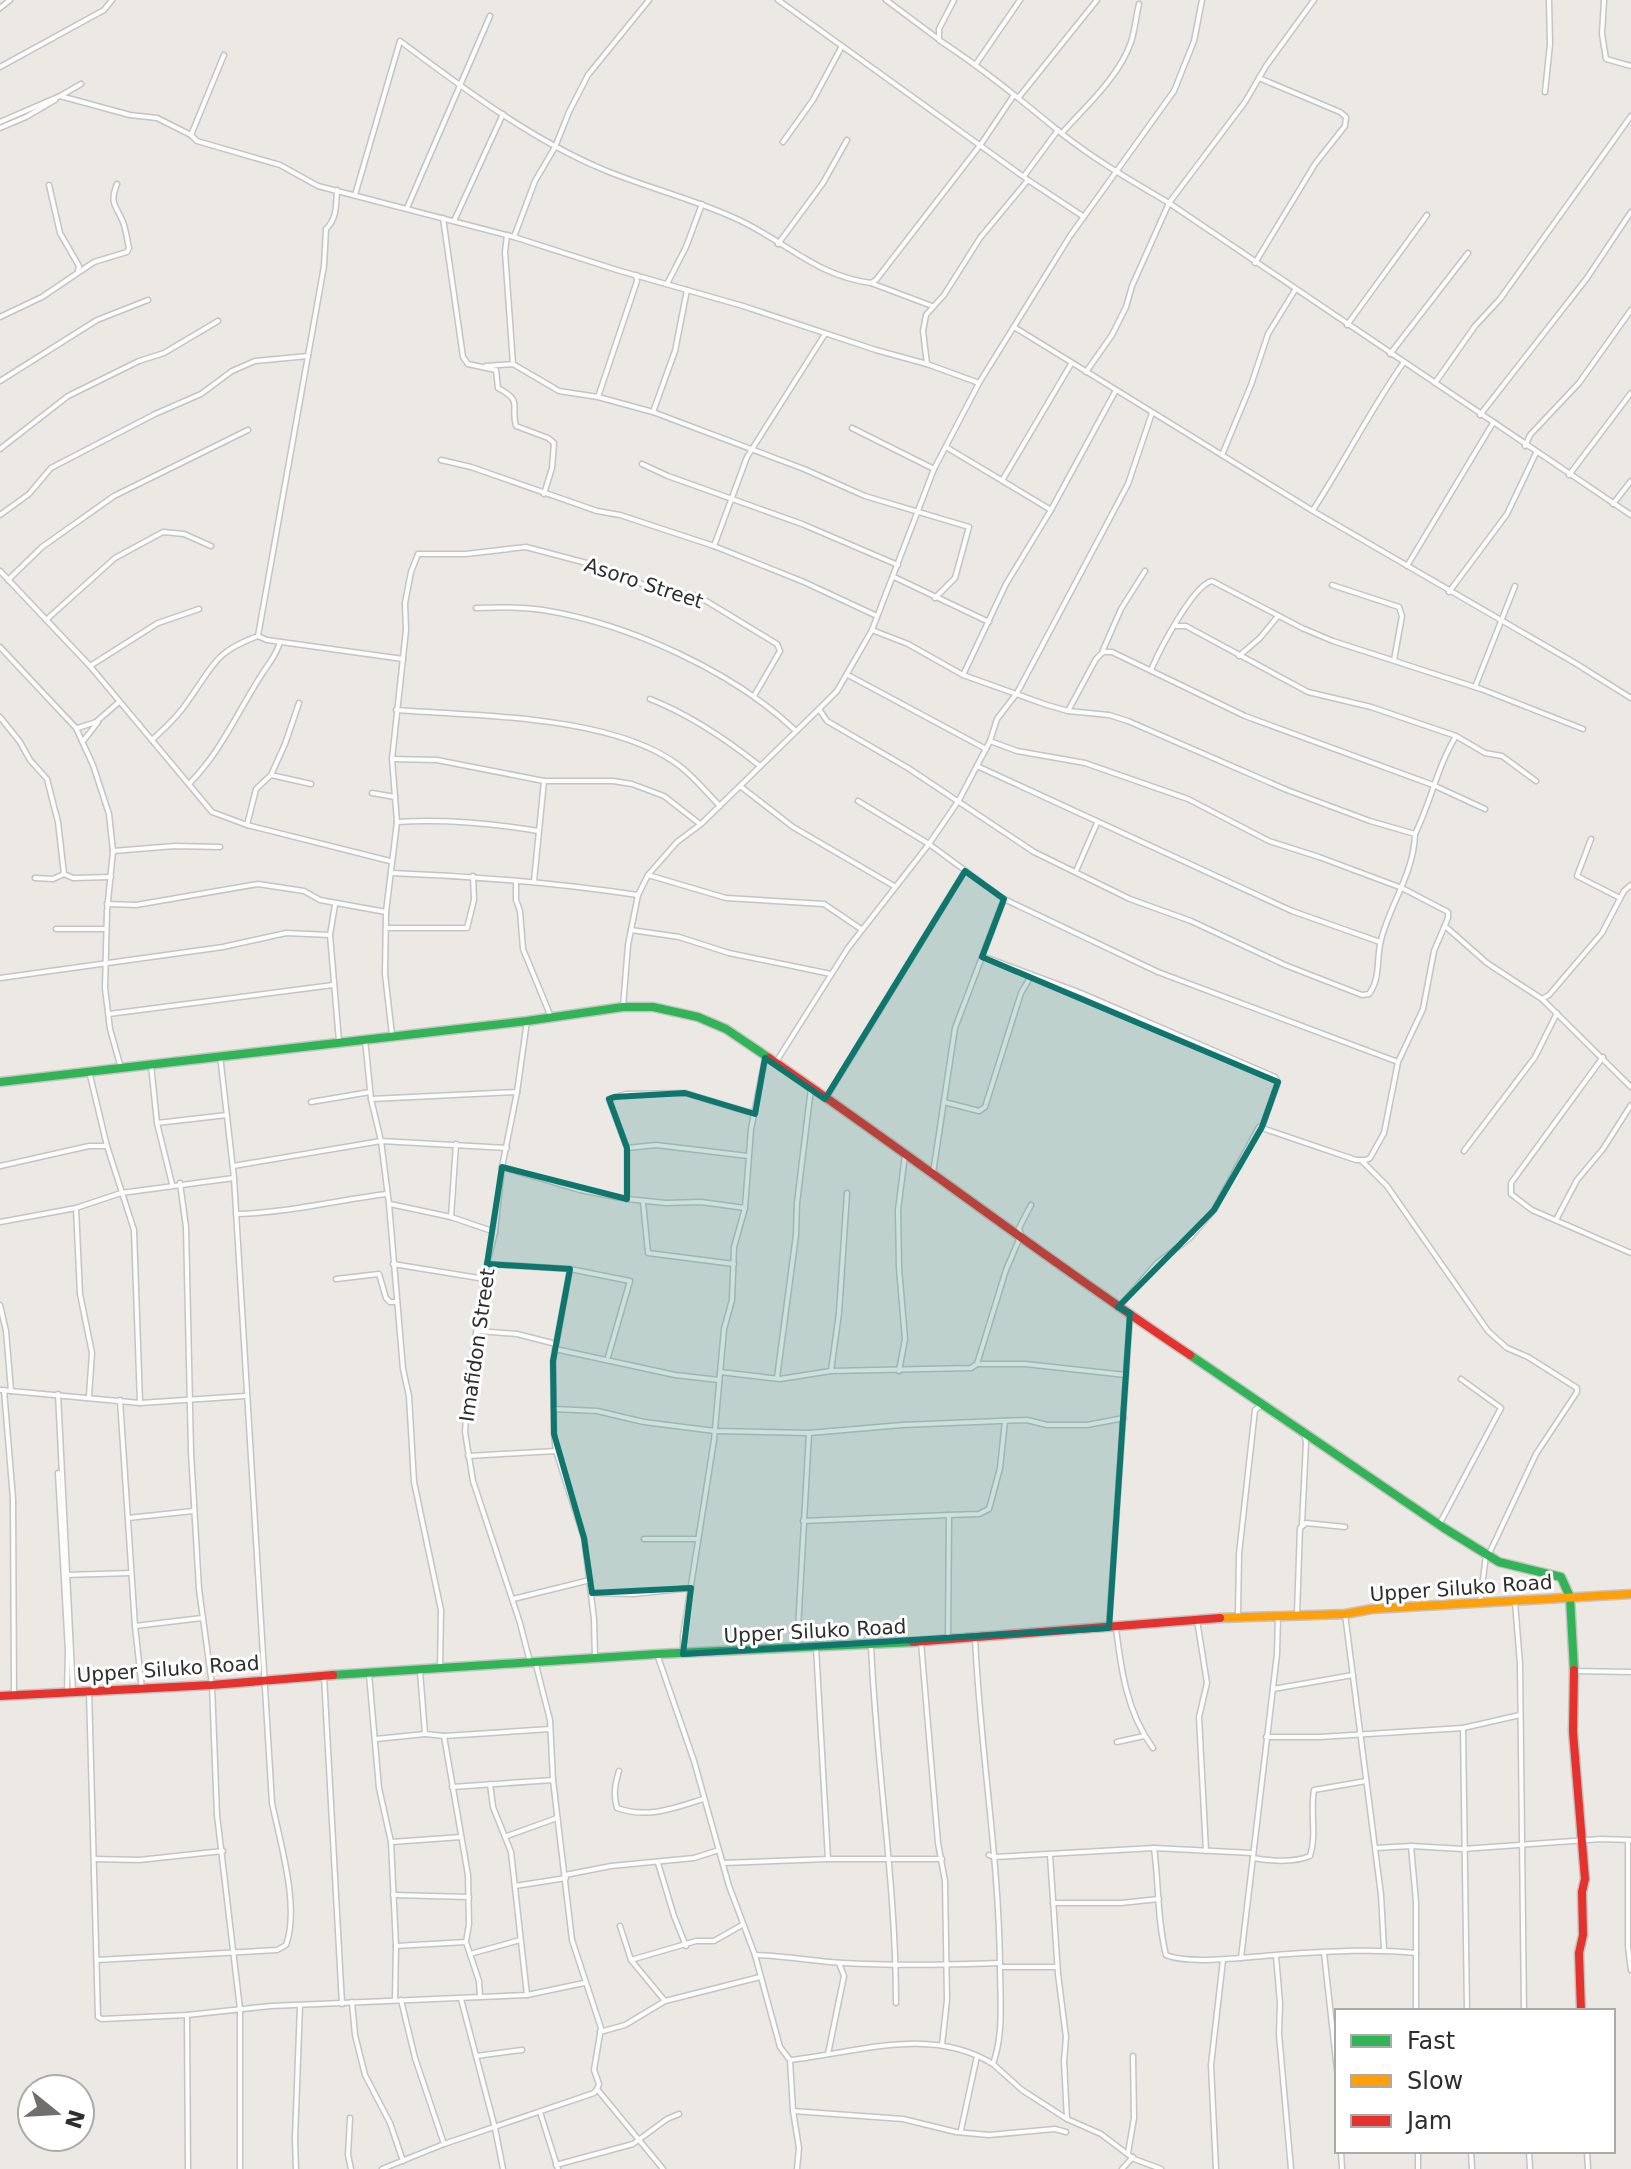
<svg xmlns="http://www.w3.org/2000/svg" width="1631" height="2169" font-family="'DejaVu Sans',sans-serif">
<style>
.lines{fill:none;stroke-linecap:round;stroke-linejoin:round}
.street-casing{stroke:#c5c4c5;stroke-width:7}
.fast-casing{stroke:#c5c4c5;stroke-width:11}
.slow-casing{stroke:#c5c4c5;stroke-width:11}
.jam-casing{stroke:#c5c4c5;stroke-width:11}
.street{stroke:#fcfcfb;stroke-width:4}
.fast{stroke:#30b455;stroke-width:8}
.slow{stroke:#ff9f0a;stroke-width:8}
.jam{stroke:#e5322d;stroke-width:8}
.marked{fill:#0f766e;fill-opacity:0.2;stroke:#0f766e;stroke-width:6;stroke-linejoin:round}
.labels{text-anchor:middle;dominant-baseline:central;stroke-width:6;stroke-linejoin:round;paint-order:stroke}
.street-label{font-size:20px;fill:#2e2e2e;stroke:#fff}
</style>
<rect width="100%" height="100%" fill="#ece8e4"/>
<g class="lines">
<defs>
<g id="street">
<path d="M778,0L1028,180L1084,217"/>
<path d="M886,0L937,38"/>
<path d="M954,0L939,29V40C982,68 1021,100 1061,133C1095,160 1132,181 1169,203L1631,515"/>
<path d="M1604,0L1602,34L1606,59L1631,66"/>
<path d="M0,8L10,0"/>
<path d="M224,55L191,135L197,141L280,165L318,186L514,237L617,270L743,306L876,350L927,364L979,383"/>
<path d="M976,64L1020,0"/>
<path d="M0,67L104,10L112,0"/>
<path d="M1545,92L1550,44L1549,0"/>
<path d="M62,95L81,84"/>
<path d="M1019,97L1097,0"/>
<path d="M0,122L60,96L130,115L157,118L191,135"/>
<path d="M0,128L26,117L55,100"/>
<path d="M1062,133C1086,106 1119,77 1131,42C1135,30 1136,16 1139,4"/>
<path d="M783,142L813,100L842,46"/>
<path d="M1024,176L1058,130"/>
<path d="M49,185L60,233L79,266L78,271"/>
<path d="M355,195L400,41C463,88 529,138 602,169C647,188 695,199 739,220C786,242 817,276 871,283L876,280L981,144L1014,95"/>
<path d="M407,208L490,16"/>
<path d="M443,218L463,357L468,364L496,370L498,388C524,402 510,405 516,426L548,438L554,443L552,468L544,494"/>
<path d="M454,221L503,114"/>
<path d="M507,235L505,252L513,364"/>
<path d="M514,237L535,181L555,147L569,112L588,75L649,0"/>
<path d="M778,244L823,183L847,140"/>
<path d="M1255,263L1315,164L1345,126L1346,117L1340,112L1259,78"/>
<path d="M871,283L932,306"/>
<path d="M667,284L686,247L702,204"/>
<path d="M0,317L42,297L94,262L127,252L129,248C127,239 126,230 123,222C116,205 109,204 117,184"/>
<path d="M1347,325L1427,215"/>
<path d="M1014,327L1313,511L1575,663L1631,698"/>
<path d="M1390,354L1468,253"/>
<path d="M927,364L923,331L926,315L944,295L980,238L1028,180"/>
<path d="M486,366L513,364L559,391L598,397L653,412L804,469L865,496L969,527L955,578L935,598"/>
<path d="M1086,372L1112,335L1126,307L1132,286L1169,203L1245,102L1266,66L1314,0"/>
<path d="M0,381L97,320L148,300"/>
<path d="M1435,383L1475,326L1500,299L1631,116"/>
<path d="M598,397L637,281L636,275"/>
<path d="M653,412L675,351L687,290"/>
<path d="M1480,415L1587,278L1631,212"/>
<path d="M852,428L934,469"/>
<path d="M1525,446L1530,435L1579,383L1631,310"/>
<path d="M946,447L1051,510"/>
<path d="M0,449L68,396L139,361L164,353L218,321"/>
<path d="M1222,455L1251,385L1268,334L1295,290"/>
<path d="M441,460L471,467L597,511L620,515L714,546L804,582L877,616"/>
<path d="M642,464L668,476L802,524L898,565"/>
<path d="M1569,475L1631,393"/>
<path d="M1003,479L1071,364"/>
<path d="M1613,504L1631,481"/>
<path d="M1313,510C1345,461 1370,410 1404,362"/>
<path d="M0,515L29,494L51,468L155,414L201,394L232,371L255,361L308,356"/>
<path d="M714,546L747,457L825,334"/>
<path d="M1407,566L1493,423"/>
<path d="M0,571L90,666L212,812L247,825L390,861"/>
<path d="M894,577L989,622"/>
<path d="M8,580L42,547L114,496L248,430"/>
<path d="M1332,585L1399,607L1402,616L1394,660"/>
<path d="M1449,592L1507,514L1536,453"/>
<path d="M476,608C498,607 521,607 543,610C629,624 733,671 796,731"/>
<path d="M46,620L115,558L163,532L184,534L211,546"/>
<path d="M1176,626H1186L1308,692L1371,707L1456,736L1485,753L1502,756L1536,781"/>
<path d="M258,636L267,640L403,659"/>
<path d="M0,647L76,728L93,765L109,814L113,851L107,911L105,988L110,1029L121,1068"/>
<path d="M1103,650L1121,609L1145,571"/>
<path d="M1239,656L1260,638L1278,616"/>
<path d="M90,666L158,623L199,609"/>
<path d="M1151,670C1159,651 1193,585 1212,581L1302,628L1333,641L1481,689L1583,729"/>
<path d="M848,675L986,749"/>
<path d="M963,675L1006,584L1051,510L1116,390"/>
<path d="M1475,687L1515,586"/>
<path d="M650,699C691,715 726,739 760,766"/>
<path d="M819,709L827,721L908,768L1034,852L1130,899L1191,921L1285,965L1362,995L1369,994C1381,978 1376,959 1381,940C1390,904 1414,873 1415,834L1370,821L1287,790L1128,721L1109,715L1068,711L1047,705L963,675L908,644L872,630"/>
<path d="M396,710C477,716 615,715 681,767C695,778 707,793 720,806"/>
<path d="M1068,711L1096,659L1103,652H1112L1245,716L1433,785L1485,809"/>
<path d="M0,717L20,742L30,760L47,779L58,822L64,874L73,878L111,877"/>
<path d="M78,728L96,722L119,702"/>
<path d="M84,740L98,722"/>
<path d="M152,740C166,727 180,714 190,698C215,663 215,652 258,636L324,266L326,229C337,219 336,205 337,190"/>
<path d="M990,741L1017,751L1085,763L1188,799L1269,841L1319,857L1402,888L1448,912V918L1434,951L1423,1009L1398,1062L1384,1133L1370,1158L1366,1160H1356L1259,1127L1214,1210L1189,1239L1157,1263L1119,1307"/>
<path d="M392,759L437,760L544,781H613L632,784L664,796L700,824"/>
<path d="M977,766L1292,911L1380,942"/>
<path d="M271,775L311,784"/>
<path d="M189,784C221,752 238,711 262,674C269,663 276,656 280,642"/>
<path d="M740,786L793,827L894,886"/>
<path d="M372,793L395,797"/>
<path d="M858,801L929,844L1004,899L1158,972L1398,1062"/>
<path d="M397,822C446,819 490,823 538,831"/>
<path d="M247,825L256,789L271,775L285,744L299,703"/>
<path d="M1415,834C1431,802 1437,767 1456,736"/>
<path d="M1591,839L1577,876L1620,898"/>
<path d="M113,851L175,846L220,847"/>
<path d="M1076,871L1097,823"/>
<path d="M391,873C474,876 555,883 638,895"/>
<path d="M648,875L726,898L824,904L861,929"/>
<path d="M35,878L53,879L64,874"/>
<path d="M534,881L544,781"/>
<path d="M516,882V900L520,911L523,949L551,1017"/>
<path d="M107,904L136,905L258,884L304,891L320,900L386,912"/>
<path d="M335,905L330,935L339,1041"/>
<path d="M1445,926L1487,963L1542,999L1549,995L1602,933L1624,891L1631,885"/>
<path d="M387,928H467L474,900L473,876"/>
<path d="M56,929H106"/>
<path d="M631,930L679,937L729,953L831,974"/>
<path d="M982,956L1081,993L1275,1077L1278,1082L1262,1127"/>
<path d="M0,978L223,947L286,933L330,935"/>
<path d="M1542,999L1631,1087"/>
<path d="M623,1007L628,945L638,895L648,875L677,842L701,824L819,709L837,691L872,630L934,469L979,383L1070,236L1174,91L1194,41L1202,0"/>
<path d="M109,1014L333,985"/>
<path d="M527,1021L517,1092L502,1167L495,1232L487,1264L469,1376L465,1432L473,1481L520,1623L530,1662"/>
<path d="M392,1035L385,974L386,912L397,822L392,759L406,630L405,603L411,572L418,554H466L526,547L613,570L650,588L698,596L777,644L780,651L754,696"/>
<path d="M365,1039L371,1099L381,1141L389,1204L403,1369L409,1396L414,1482L441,1610L440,1669"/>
<path d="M1603,1057L1511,1183V1194L1532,1210L1631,1253"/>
<path d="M776,1062L848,948L929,844L959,800L990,741L997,719L1017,693L1128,484L1152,413"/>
<path d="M151,1065L157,1123L172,1184"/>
<path d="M89,1071L107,1146"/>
<path d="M826,1098L965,871"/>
<path d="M371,1099L517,1092"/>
<path d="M311,1102L370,1092"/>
<path d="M944,1102L979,1111L985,1107L1021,993L1031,976"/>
<path d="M157,1123L227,1115"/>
<path d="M627,1148L656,1145L748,1156"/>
<path d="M1464,1151L1535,1057L1557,1013"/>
<path d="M1362,1161L1387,1186L1488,1331L1507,1348L1528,1357L1577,1388V1392L1536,1454L1488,1556"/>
<path d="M0,1166L89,1146H107L134,1230L140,1403"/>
<path d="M233,1166L381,1141L507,1148"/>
<path d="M502,1167L580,1190L627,1199L666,1203L701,1202L745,1208"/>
<path d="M933,1173L955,1028L1004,899"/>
<path d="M180,1183L186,1227L191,1452L199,1589L212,1685L217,1815L240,2009V2169"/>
<path d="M627,1199V1148L609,1099L626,1094L685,1093L748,1112H755"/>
<path d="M643,1202L648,1253L734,1264"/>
<path d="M390,1204L451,1217L495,1232"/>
<path d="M76,1208L80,1294L92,1353L89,1396"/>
<path d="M236,1214C287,1213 337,1200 387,1194"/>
<path d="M451,1217L456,1144"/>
<path d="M1556,1220L1577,1180L1603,1149L1631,1105"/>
<path d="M0,1222L76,1208L121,1193L234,1178"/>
<path d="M393,1264L485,1279"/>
<path d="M488,1264L570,1269L553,1361L554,1434L556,1451L584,1538L594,1619L595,1658"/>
<path d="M570,1269L630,1281L608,1357"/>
<path d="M336,1279L379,1274L386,1298L390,1302H397"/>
<path d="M0,1305L6,1331L11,1391"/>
<path d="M478,1331L517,1334L556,1344"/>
<path d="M555,1349L675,1375L719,1380"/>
<path d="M977,1364H1025L1126,1375"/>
<path d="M831,1371L839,1313L847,1193"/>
<path d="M899,1371L905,1339L899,1268L898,1210L905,1155"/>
<path d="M720,1372L780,1379L831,1371L971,1368L977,1364L1006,1270L1021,1235L1019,1228L1031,1205"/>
<path d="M777,1378L796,1235L797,1203L811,1088"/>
<path d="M0,1390L140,1403L245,1396"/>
<path d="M4,1390L13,1499L14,1695"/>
<path d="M58,1394L73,1692"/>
<path d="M120,1400L135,1626L142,1689"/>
<path d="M554,1409L597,1411L644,1422L715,1431L809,1433L902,1425L1027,1420L1047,1425H1087L1124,1418"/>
<path d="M468,1456L556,1451"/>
<path d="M58,1473L68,1651L67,1692"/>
<path d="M128,1518L193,1511"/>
<path d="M803,1521L949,1515"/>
<path d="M1302,1524L1306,1442L1304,1432"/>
<path d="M1439,1525L1501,1408L1461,1379"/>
<path d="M644,1539H698"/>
<path d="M65,1575L131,1573"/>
<path d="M592,1593L634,1594L691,1588"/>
<path d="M513,1599L590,1580"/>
<path d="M1515,1602L1520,1664L1524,2011"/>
<path d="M1480,1604L1486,1555"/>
<path d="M1297,1614L1300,1528L1306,1523L1345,1527"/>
<path d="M1345,1614L1381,1895L1384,1949"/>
<path d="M1238,1615L1239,1554L1255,1410L1262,1405"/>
<path d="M1197,1620L1207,1683L1199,1717L1206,1851"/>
<path d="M135,1626L202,1618"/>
<path d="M1109,1626L1130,1316"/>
<path d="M1116,1628C1121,1670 1127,1713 1153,1748"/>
<path d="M948,1640L949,1515L979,1514L989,1509L1000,1468L1005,1421"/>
<path d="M921,1642L938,1843L945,1881L947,2000L942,2045"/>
<path d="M871,1645C876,1765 896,1883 896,2003"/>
<path d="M797,1647L809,1433"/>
<path d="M816,1647L828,1859H942"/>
<path d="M683,1653V1636L714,1440L724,1329L732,1300L734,1247L745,1208L751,1129L765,1058"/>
<path d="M657,1654L694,1761L729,1886L755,1955L780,2047L790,2060L793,2111L799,2148L797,2169"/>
<path d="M536,1665L550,1720L553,1780L572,1940L601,2028L594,2070L599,2084L597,2089L663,2169"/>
<path d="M420,1671L425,1734L444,1736L550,1729"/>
<path d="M1574,1671L1631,1672"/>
<path d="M369,1674L379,1788L391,1842L396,1946L395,1999"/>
<path d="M324,1676L342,2004"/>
<path d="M1273,1689L1353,1675"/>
<path d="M89,1691L98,2017L102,2019L187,2015L271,2006L527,1995L584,1983"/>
<path d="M444,1736L468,1875L469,1924L466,1942L479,1981L480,1997"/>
<path d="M1266,1737H1320L1463,1728"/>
<path d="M376,1739L425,1734"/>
<path d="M1117,1742L1144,1736"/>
<path d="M619,1771C615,1784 613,1794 617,1808C647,1819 674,1808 703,1799"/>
<path d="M490,1784L493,1807L511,1852L527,1995"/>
<path d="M452,1787L553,1780"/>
<path d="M507,1836L557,1818"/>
<path d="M1628,1841V1947L1631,1970"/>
<path d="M392,1842L461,1837"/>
<path d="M1411,1846L1416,1902V2011"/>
<path d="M1154,1848C1159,1884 1157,1920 1166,1955C1190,1965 1247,1957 1275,1955C1322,1952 1369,1948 1416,1953"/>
<path d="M1376,1848L1411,1846L1463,1849L1601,1839L1631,1840"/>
<path d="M989,1855L994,1857L1154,1848L1253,1853"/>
<path d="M1050,1855L1058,1974L1066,2037L1064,2061L1067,2119"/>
<path d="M1253,1858C1271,1861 1293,1863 1310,1856C1317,1835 1310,1813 1314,1790L1366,1781"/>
<path d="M95,1859L139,1860L223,1851"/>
<path d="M658,1863L674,1916L686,1946"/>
<path d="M723,1863L828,1859"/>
<path d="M565,1875L611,1866L694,1858L719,1850"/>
<path d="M515,1886L566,1878"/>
<path d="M393,1895L469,1897"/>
<path d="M1053,1903H1121L1159,1899"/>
<path d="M620,1926L631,1960L665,2001"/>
<path d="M396,1946L466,1942"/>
<path d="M1324,1953L1337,2070"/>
<path d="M470,1954L520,1940"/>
<path d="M755,1955C784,1956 813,1961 843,1963C895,1966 948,1965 1000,1963"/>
<path d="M1276,1956L1280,2003L1279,2034L1291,2169"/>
<path d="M1241,1958L1277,1654L1278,1616"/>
<path d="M97,1960L277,1950L286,1945C300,1907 280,1842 272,1803L234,1178L220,1055"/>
<path d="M631,1960L696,1941H714L742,1925"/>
<path d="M1000,1967H1057"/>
<path d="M461,1999L495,2128L503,2169"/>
<path d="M401,2000L415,2058L444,2144"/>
<path d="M352,2002L355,2035L365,2075L390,2123L403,2161"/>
<path d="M1467,2011L1463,1728L1520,1715"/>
<path d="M187,2015L188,2169"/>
<path d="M600,2032L625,2025L665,2001L760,1977"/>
<path d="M828,2054L844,1976L839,1963"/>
<path d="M476,2056L522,2050"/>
<path d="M790,2060C856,2053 930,2025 993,2064C1004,2033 1000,1999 1000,1967C999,1857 980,1748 975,1638"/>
<path d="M993,2064L1022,2090L1067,2119L1101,2134L1134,2159L1161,2169"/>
<path d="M793,2111L903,2119L956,2132L989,2135L1055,2129L1066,2132"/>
<path d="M540,2112L558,2169"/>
<path d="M350,2118L348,2155L351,2169"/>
<path d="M961,2130L977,2056"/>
<path d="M1341,2151L1342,2169"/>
<path d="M1418,2151V2169"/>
<path d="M1471,2151L1472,2169"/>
<path d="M1529,2151L1530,2169"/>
<path d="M1587,2151L1588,2169"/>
<path d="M1128,2153L1134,2118L1133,2056"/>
<path d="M556,2165L633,2144L667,2119L679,2114"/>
<path d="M296,2169L295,2139L300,2005"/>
<path d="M382,2169L444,2144L594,2093L597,2089"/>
<path d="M1122,2169L1133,2157"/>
<path d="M1216,2169L1211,2065L1223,1960"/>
</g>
<g id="fast">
<path d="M0,1082L527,1021L623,1007H653L698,1017L726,1029L769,1058"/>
<path d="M1190,1355L1444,1528L1499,1562L1561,1577L1570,1597L1574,1670"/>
<path d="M333,1675L657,1654L913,1642"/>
</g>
<path id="slow" d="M1220,1618L1345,1614L1372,1609L1631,1594"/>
<g id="jam">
<path d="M769,1058C911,1155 1047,1260 1190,1355"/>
<path d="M913,1642L1220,1618"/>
<path d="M1574,1670L1573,1732L1585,1879L1582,1892L1583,1935L1579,1953L1581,2011"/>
<path d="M0,1696L212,1685L333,1675"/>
</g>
</defs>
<use href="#street" class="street-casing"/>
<use href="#fast" class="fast-casing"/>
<use href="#slow" class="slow-casing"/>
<use href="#jam" class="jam-casing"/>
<use href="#street" class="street"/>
<use href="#fast" class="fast"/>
<use href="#slow" class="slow"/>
<use href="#jam" class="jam"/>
</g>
<path class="marked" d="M965,871L1004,899L982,957L1278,1082L1262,1127L1214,1210L1118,1307L1130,1313L1109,1628L683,1654L691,1588L592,1593L584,1538L554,1434L553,1361L570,1269L487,1264L502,1167L627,1199V1148L609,1099L614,1097L685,1093L755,1114L765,1058L825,1099Z"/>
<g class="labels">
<g class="street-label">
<text transform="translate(644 583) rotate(18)">Asoro Street</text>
<text transform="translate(477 1345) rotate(-82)">Imafidon Street</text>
<text transform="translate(1461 1588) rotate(-4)">Upper Siluko Road</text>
<text transform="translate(815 1631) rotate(-3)">Upper Siluko Road</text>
<text transform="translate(168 1669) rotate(-4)">Upper Siluko Road</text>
</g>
</g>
<rect x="1335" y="2009" width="280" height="144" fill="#ffffff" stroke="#ababab" stroke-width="2"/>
<rect x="1351" y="2035" width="40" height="12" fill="#30b455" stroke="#ababab" stroke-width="2"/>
<text x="1407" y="2049" font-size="24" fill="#2e2e2e">Fast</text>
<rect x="1351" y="2075" width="40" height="12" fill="#ff9f0a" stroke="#ababab" stroke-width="2"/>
<text x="1407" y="2089" font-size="24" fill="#2e2e2e">Slow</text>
<rect x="1351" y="2115" width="40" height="12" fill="#e5322d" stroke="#ababab" stroke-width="2"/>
<text x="1407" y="2129" font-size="24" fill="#2e2e2e">Jam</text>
<g transform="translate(56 2113) rotate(108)"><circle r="38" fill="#ffffff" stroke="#ababab" stroke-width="2"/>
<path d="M0-6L14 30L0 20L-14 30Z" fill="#706f6e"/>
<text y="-12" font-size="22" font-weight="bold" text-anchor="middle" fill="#2e2e2e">N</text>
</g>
</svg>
